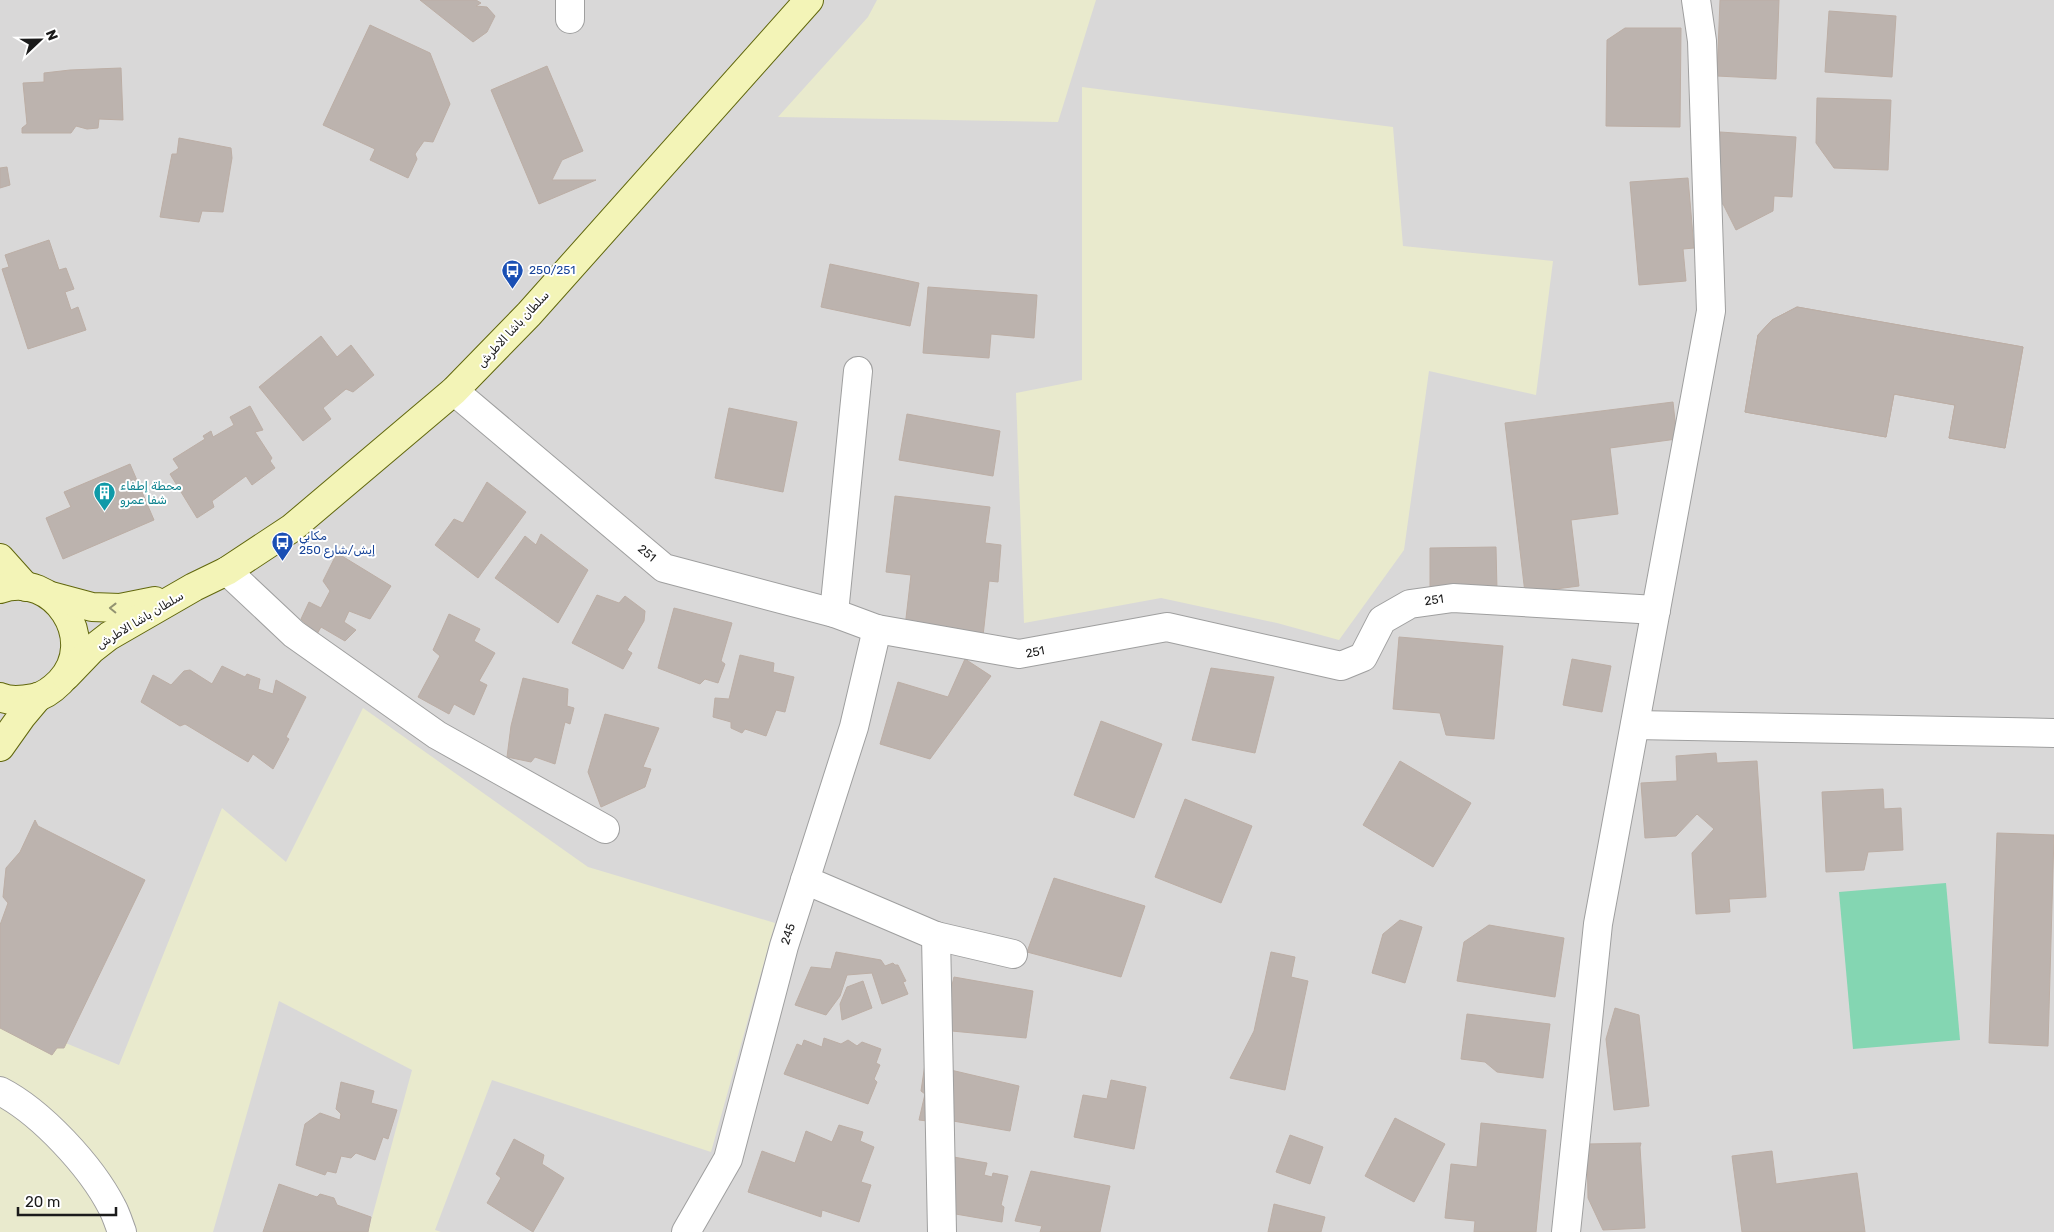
<svg xmlns="http://www.w3.org/2000/svg" width="2054" height="1232" font-family="Rubik,Cairo,sans-serif">
<style>
.residential{fill:#d9d8d8}
.farmland{fill:#e9eacd}
.pitch{fill:#84d6b2}
.building{fill:#bcb3ae;stroke:#bcaea5}
.lines{fill:none;stroke-linecap:round;stroke-linejoin:round}
.minor-casing{stroke:#9f9f9f;stroke-width:30}
.secondary-casing{stroke:#61670d;stroke-width:30}
.minor{stroke:#fff;stroke-width:28}
.secondary{stroke:#f3f4b7;stroke-width:28}
.oneway{stroke:#929271}
.labels{text-anchor:middle;dominant-baseline:central;stroke-width:4;stroke-linejoin:round;paint-order:stroke}
.transit-label{font-size:12px;fill:#164399;stroke:#fff;text-anchor:start}
.street-label{font-size:12px;fill:#1b1b1b;stroke:#fff}
.culture-label{font-size:12px;fill:#0d838f;stroke:#fff;text-anchor:start}
</style>
<rect width="100%" height="100%" fill="#ece8e1"/>
<rect class="residential" x="0" y="0" width="2054" height="1232"/>
<g class="farmland">
<path d="M877,0H1096L1058,122L778,117L868,17Z"/>
<path d="M1082,87L1393,127L1403,246L1553,261L1536,395L1429,371L1404,550L1339,640L1277,623L1161,598L1024,623L1016,393L1082,380Z"/>
<path d="M363,708L588,867L775,923L711,1152L492,1080L435,1230L441,1232H368L412,1070L279,1001L213,1232H0V1016L119,1065L222,808L286,862Z"/>
</g>
<path class="pitch" d="M1946,883L1960,1040L1853,1049L1839,892Z"/>
<g class="building">
<path d="M420,0H476L481,3L476,6L487,7L495,16L487,32L473,42Z"/>
<path d="M1720,0H1779L1776,79L1717,76Z"/>
<path d="M1829,11L1896,16L1892,77L1825,72Z"/>
<path d="M370,25L430,53L450,104L433,142L424,141L415,154L417,159L408,178L370,160L375,149L323,125Z"/>
<path d="M1625,28H1681L1680,127L1606,126L1607,40Z"/>
<path d="M547,66L583,151L562,160L552,180H596L539,204L491,90Z"/>
<path d="M121,68L123,120L99,119L98,128L87,129L76,126L71,133H22V128L27,124L23,83L44,82V73L70,70Z"/>
<path d="M1817,98L1891,100L1888,170L1834,168L1816,143Z"/>
<path d="M1720,132L1796,137L1792,197L1774,196L1773,211L1736,230L1723,204H1716Z"/>
<path d="M179,138L231,148L232,158L223,212L202,211L199,222L160,217L172,154H177Z"/>
<path d="M7,167L10,185L0,188V168Z"/>
<path d="M1688,178L1694,248L1683,249L1686,281L1639,285L1630,182Z"/>
<path d="M49,240L59,270L66,268L74,289L65,292L71,310L78,307L86,330L28,349L2,269L9,267L5,255Z"/>
<path d="M830,264L919,283L910,326L821,307Z"/>
<path d="M928,287L1037,295L1034,338L991,334L989,358L923,353Z"/>
<path d="M1797,307L2023,347L2005,448L1949,438L1955,405L1894,394L1886,437L1745,412L1758,335L1772,320Z"/>
<path d="M1797,307L2023,347L2005,448L1949,438L1955,405L1894,394L1886,437L1745,412L1758,335L1772,320Z"/>
<path d="M321,336L337,357L351,345L374,375L353,392L346,389L323,408L331,419L303,441L259,387Z"/>
<path d="M1673,402L1677,439L1610,448L1618,514L1571,520L1579,586L1525,593L1505,423Z"/>
<path d="M250,406L263,430L255,432L272,458L270,461L275,468L252,485L246,476L212,501L214,507L197,518L170,474L179,468L173,459L205,439L203,436L211,431L213,437L234,425L230,417Z"/>
<path d="M729,408L797,422L783,492L715,478Z"/>
<path d="M907,414L1000,431L993,476L899,460Z"/>
<path d="M130,464L154,520L63,559L46,518L71,507L64,492Z"/>
<path d="M487,482L526,512L478,578L435,545L454,519L463,523Z"/>
<path d="M895,496L990,507L985,543L1001,545L998,582L989,581L983,636L905,627L911,575L886,572Z"/>
<path d="M541,534L588,570L558,623L495,578L525,536L536,545Z"/>
<path d="M1496,547L1497,590L1430,591V548Z"/>
<path d="M337,553L391,586L370,619L349,611L344,622L356,630L345,641L321,627L317,634L301,619L309,602L321,608L330,591L323,581Z"/>
<path d="M597,595L619,603L625,596L645,611L644,621L627,650L632,653L623,669L572,643Z"/>
<path d="M674,608L732,623L721,661L725,664L718,683L705,679L700,684L658,668Z"/>
<path d="M449,614L480,629L474,641L495,653L479,681L487,685L474,715L454,704L449,714L418,697L440,656L433,650Z"/>
<path d="M1399,637L1503,646L1494,739L1446,735L1440,713L1393,709Z"/>
<path d="M740,655L774,663L773,672L794,677L785,712L776,710L766,736L745,729L742,733L731,728V722L713,717L715,698L729,699Z"/>
<path d="M965,659L991,676L930,759L880,744L898,682L948,697Z"/>
<path d="M1572,659L1611,666L1602,712L1563,705Z"/>
<path d="M222,666L245,677L247,674L260,679L258,689L273,694L276,680L306,697L286,737L289,739L273,769L253,754L248,762L185,724L180,726L141,702L153,675L171,685L184,671L190,670L212,684Z"/>
<path d="M1211,668L1274,677L1255,753L1192,740Z"/>
<path d="M523,678L568,689L567,706L574,708L570,724L565,722L555,764L535,757L531,762L507,757L511,726Z"/>
<path d="M605,714L659,728L643,767L651,769L645,787L601,807L588,772Z"/>
<path d="M1101,721L1162,744L1134,818L1074,795Z"/>
<path d="M1716,753L1717,763L1757,761L1766,897L1729,899L1730,912L1696,914L1692,853L1714,829L1697,814L1676,836L1645,838L1641,783L1677,781L1676,756Z"/>
<path d="M1400,761L1471,803L1433,867L1363,825Z"/>
<path d="M1883,789L1884,809L1901,808L1903,850L1868,852L1864,870L1826,872L1822,792Z"/>
<path d="M1185,799L1252,826L1221,903L1155,877Z"/>
<path d="M35,820L38,826L145,880L64,1048H57L52,1055L0,1028V925L8,903L3,897L6,868L20,852Z"/>
<path d="M1997,833L2054,835L2048,1046L1989,1043Z"/>
<path d="M1054,878L1145,906L1121,977L1027,952Z"/>
<path d="M1400,920L1422,927L1405,983L1372,973L1383,934Z"/>
<path d="M1489,925L1564,938L1555,997L1457,981L1464,942Z"/>
<path d="M836,952L881,960L885,966L893,963L895,965H898L906,981L903,982L908,994L882,1004L872,973L847,975L840,996L826,1015L795,1005L811,967L831,969Z"/>
<path d="M1271,952L1295,957L1291,977L1308,981L1285,1090L1230,1078L1254,1031Z"/>
<path d="M954,977L1033,991L1026,1038L941,1030Z"/>
<path d="M863,981L872,1008L842,1020L840,1004L847,987Z"/>
<path d="M1615,1008L1639,1015L1649,1106L1614,1110L1606,1039Z"/>
<path d="M1467,1014L1550,1024L1543,1078L1497,1072L1485,1062L1461,1059Z"/>
<path d="M824,1038L841,1044L848,1040L857,1046L862,1042L881,1049L876,1063L880,1065L874,1079L877,1082L868,1104L784,1074L797,1044L802,1046L804,1040L822,1047Z"/>
<path d="M925,1064L1019,1086L1010,1131L936,1118V1122L919,1120L925,1094L921,1091Z"/>
<path d="M1111,1080L1146,1087L1134,1149L1074,1137L1083,1095L1107,1099Z"/>
<path d="M341,1082L374,1091L371,1103L397,1110L388,1139L383,1137L375,1160L356,1153L351,1158L341,1156L336,1173L327,1171L325,1175L296,1165L305,1124L320,1113L340,1120L341,1114L336,1109Z"/>
<path d="M1395,1118L1445,1144L1414,1202L1365,1176Z"/>
<path d="M1481,1123L1546,1130L1536,1232H1474L1475,1221L1445,1218L1451,1164L1477,1167Z"/>
<path d="M839,1125L863,1132L860,1141L874,1147L861,1182L871,1185L859,1222L822,1210L821,1217L748,1192L762,1151L795,1163L806,1131L832,1142Z"/>
<path d="M1290,1135L1323,1147L1310,1184L1276,1172Z"/>
<path d="M514,1139L544,1155L542,1164L564,1178L533,1232L487,1203L501,1178L496,1174Z"/>
<path d="M1641,1143L1640,1147L1645,1228L1603,1230L1588,1198L1587,1144Z"/>
<path d="M1772,1151L1776,1184L1857,1173L1865,1232H1742L1732,1156Z"/>
<path d="M948,1156L987,1163L984,1175L992,1177L993,1173L1008,1176L1001,1205L1004,1207L1002,1222L938,1211Z"/>
<path d="M1031,1171L1110,1186L1100,1232H1040L1042,1226L1015,1221Z"/>
<path d="M279,1184L317,1197L320,1194L334,1198L337,1205L371,1217L368,1232H263Z"/>
<path d="M1274,1204L1325,1217L1321,1232H1268Z"/>
</g>
<g class="lines">
<defs>
<g id="minor">
<path d="M570,0V19"/>
<path d="M454,391L664,568L834,613L877,629L1019,654L1167,627L1341,666L1363,657L1382,620L1410,604L1453,598L1656,610"/>
<path d="M227,571L294,634L437,735L605,829"/>
<path d="M834,613L858,371"/>
<path d="M1635,725L2054,733"/>
<path d="M805,880L936,936L1013,954"/>
<path d="M936,936L942,1232"/>
<path d="M0,1091C41,1112 91,1166 112,1207C116,1214 119,1224 122,1232"/>
<path d="M686,1232L728,1159L784,946L854,727L877,629"/>
<path d="M1566,1232L1598,924L1711,311L1702,41L1696,0"/>
</g>
<g id="secondary">
<path d="M0,558L26,587"/>
<path d="M0,589C54,570 100,640 60,682C53,689 44,696 34,698C23,700 11,702 0,697"/>
<path d="M51,596L92,607L120,608L155,601"/>
<path d="M66,676L91,650L109,636L194,587L227,571L292,528L454,391L529,314L809,0"/>
<path d="M0,747L22,716L38,697"/>
</g>
</defs>
<use href="#minor" class="minor-casing"/>
<use href="#secondary" class="secondary-casing"/>
<use href="#minor" class="minor"/>
<use href="#secondary" class="secondary"/>
</g>
<defs><path id="oneway-chevron" d="M-2-3.5L2.5 0L-2 3.5" fill="none" stroke-width="1.6" stroke-linecap="round" stroke-linejoin="round" transform="scale(1.25)"/></defs>
<use class="oneway" href="#oneway-chevron" transform="translate(113 608) rotate(-179)"/>
<defs>
<symbol id="bus-pin" viewBox="-11 -11 22 30"><path d="M0 17L-7.5 6A9.5 9.5 0 1 1 7.5 6Z" fill="#1a4fb4" stroke="#fff"/><path d="M-5-6H5V4H4V6H2V4H-2V6H-4V4H-5ZM-3.5-4V0h7V-4ZM-3.5 1.2v1.5H-2V1.2ZM2 1.2v1.5H3.5V1.2Z" fill="#fff"/></symbol>
<symbol id="building-pin" viewBox="-11 -11 22 30"><path d="M0 17L-7.5 6A9.5 9.5 0 1 1 7.5 6Z" fill="#0f9aa8" stroke="#fff"/><path d="M-4-6H4V6H1V3H-1V6H-4ZM-2.5-4.3h1.7v1.8h-1.7ZM.8-4.3h1.7v1.8H.8ZM-2.5-1h1.7V.8h-1.7ZM.8-1h1.7V.8H.8Z" fill="#fff"/></symbol>
</defs>
<g fill-rule="evenodd">
<use href="#bus-pin" x="500" y="258" width="25" height="34"/>
<use href="#building-pin" x="92" y="480" width="25" height="34"/>
<use href="#bus-pin" x="270" y="530" width="25" height="34"/>
</g>
<g class="labels">
<g class="transit-label">
<text x="529" y="270">250/251</text>
<text x="299" y="536">مكابي<tspan x="299" dy="14">إيش/شارع 250</tspan></text>
</g>
<g class="street-label">
<text transform="translate(513 329) rotate(-47)">سلطان باشا الاطرش</text>
<text transform="translate(647 553) rotate(40)">251</text>
<text transform="translate(1434 600) rotate(-8)">251</text>
<text transform="translate(140 620) rotate(-31)">سلطان باشا الاطرش</text>
<text transform="translate(1035 652) rotate(-11)">251</text>
<text transform="translate(788 934) rotate(-72)">245</text>
</g>
<g class="culture-label">
<text x="120" y="486">محطة إطفاء<tspan x="120" dy="14">شفا عمرو</tspan></text>
</g>
</g>
<g transform="translate(40 40) rotate(68)" stroke="#ffffff" stroke-width="4" paint-order="stroke">
<path d="M0-4L9 19L0 12L-9 19Z" fill="#1b1b1b"/>
<text y="-8" font-size="14" font-weight="bold" text-anchor="middle" fill="#1b1b1b">N</text>
</g>
<path d="M18 1207v8h98v-8" fill="none" stroke="#1b1b1b" stroke-width="2.5"/>
<text x="25" y="1207" font-size="15" fill="#1b1b1b" stroke="#ffffff" stroke-width="4" paint-order="stroke">20 m</text>
</svg>
